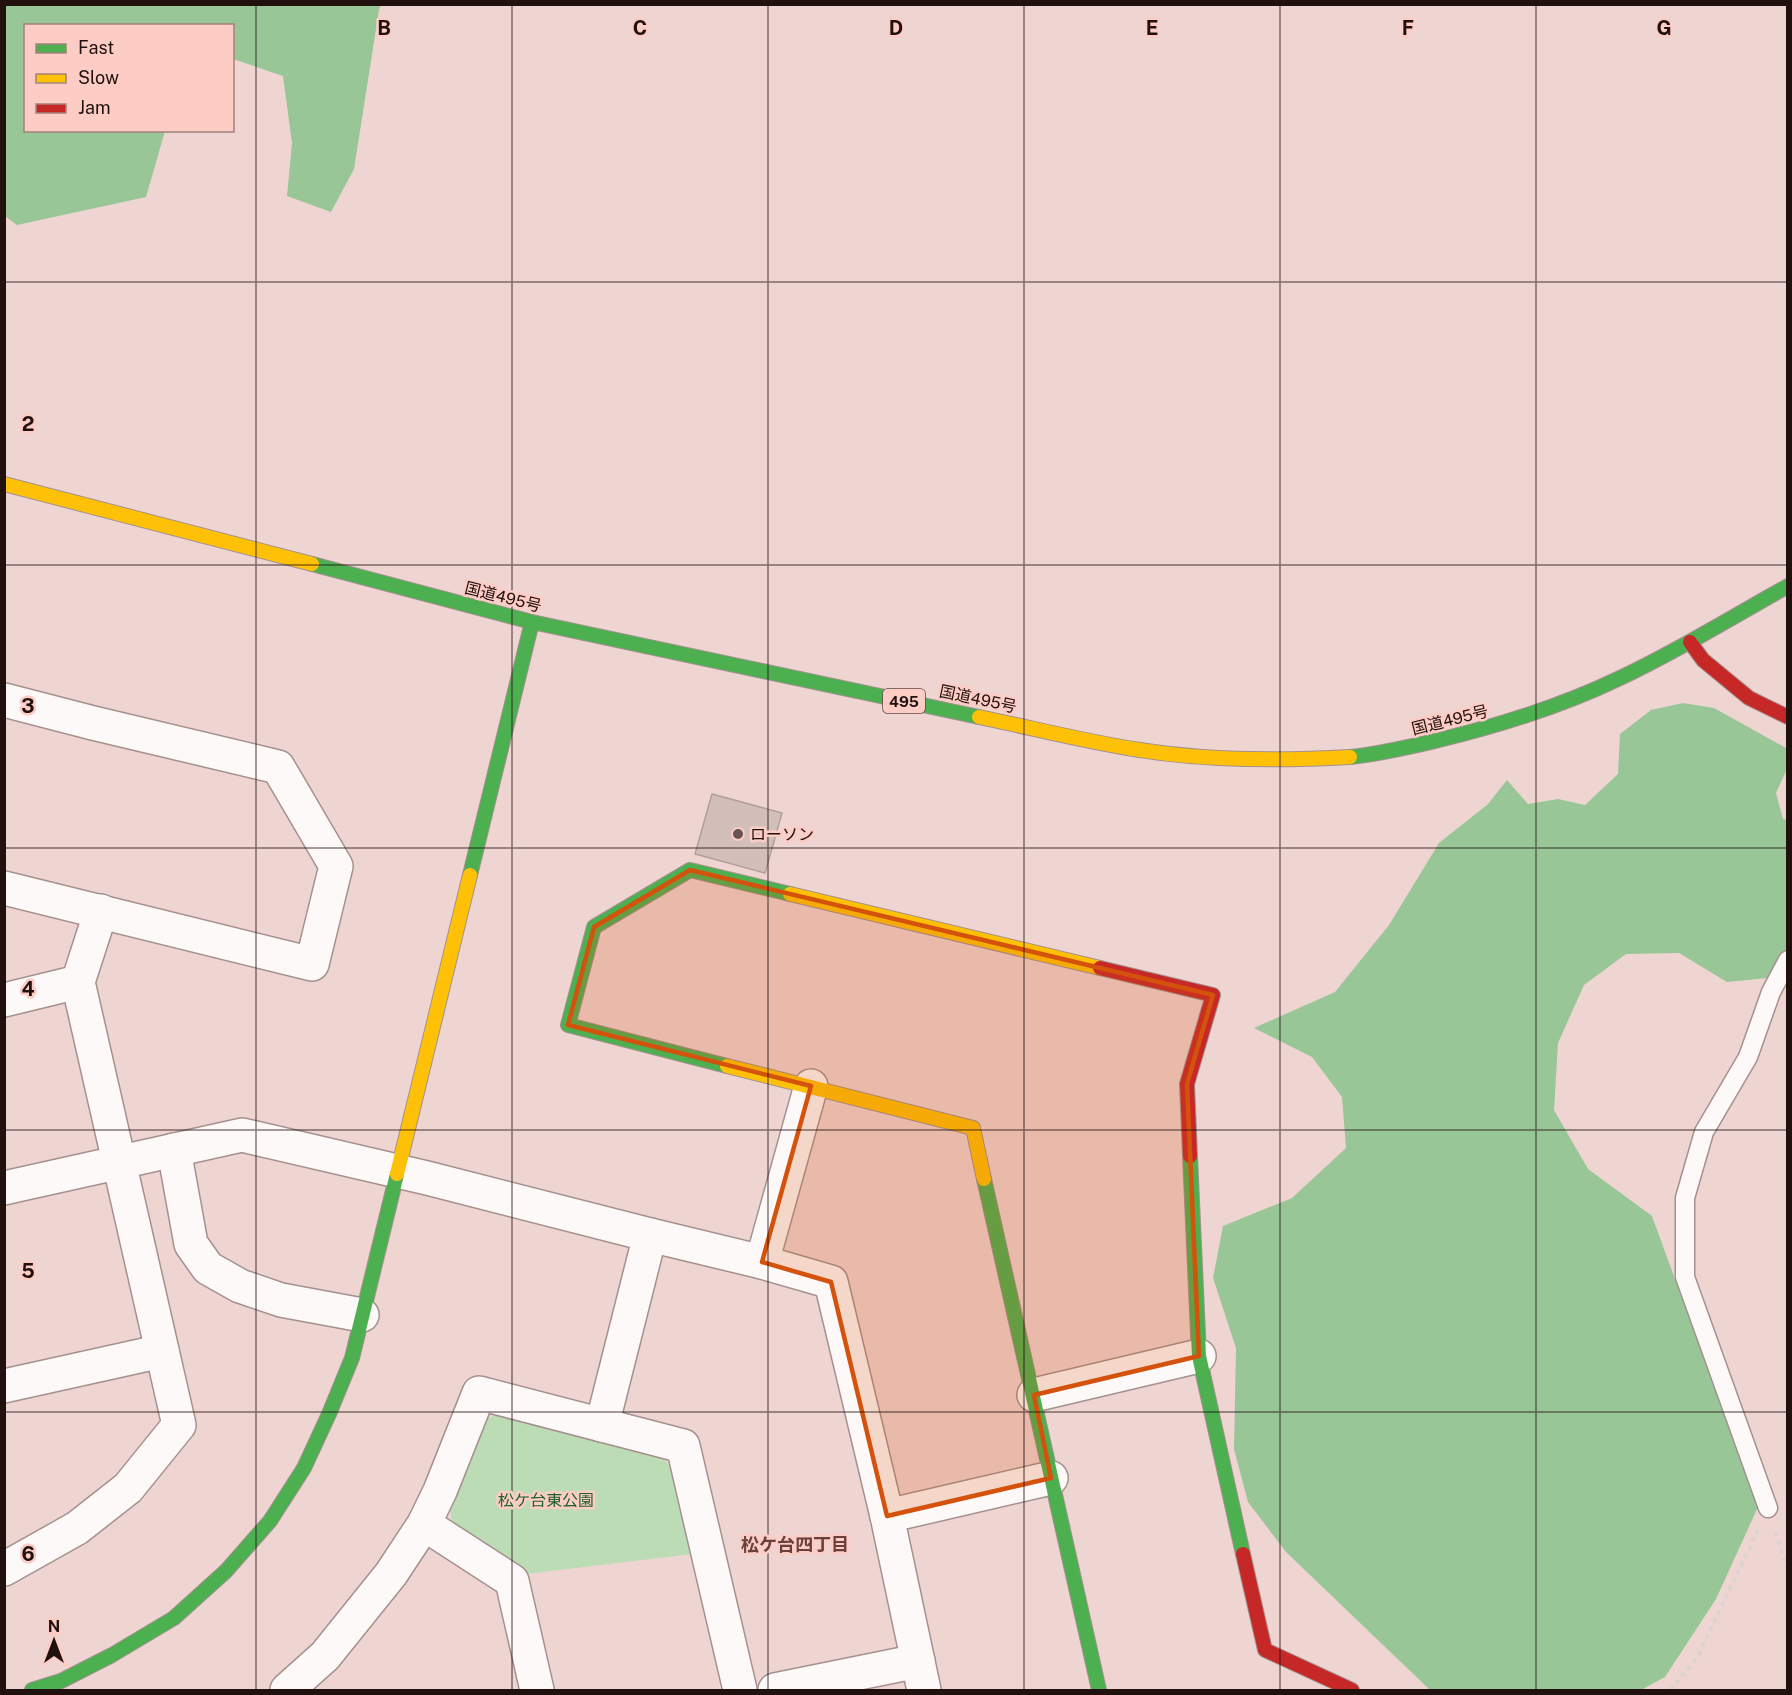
<svg xmlns="http://www.w3.org/2000/svg" width="1792" height="1695" font-family="'Public Sans','Noto Sans JP',sans-serif">
<style>
.green{fill:#bcdcb5}
.forest{fill:#98c697}
.building{fill:#d2bfba;stroke:#b29f9a;stroke-width:1.5}
.lines{fill:none;stroke-linecap:round;stroke-linejoin:round}
.lane-casing{stroke:#a4918e;stroke-width:21}
.street-casing{stroke:#a4918e;stroke-width:36}
.fast-casing{stroke:#a4918e;stroke-width:16}
.slow-casing{stroke:#a4918e;stroke-width:16}
.jam-casing{stroke:#a4918e;stroke-width:16}
.path{stroke:#dbd3d2;stroke-width:4;stroke-dasharray:4.5 4.5;stroke-linecap:butt}
.lane{stroke:#fdf9f8;stroke-width:18}
.street{stroke:#fdf9f8;stroke-width:33}
.fast{stroke:#4caf50;stroke-width:14}
.slow{stroke:#ffc107;stroke-width:14}
.jam{stroke:#c62828;stroke-width:14}
.marked{fill:#d4520c;fill-opacity:0.2;stroke:#d4520c;stroke-width:4.5;stroke-linejoin:round}
.grid{fill:none;stroke:#20100e;stroke-width:1.5;stroke-opacity:0.55}
.poi-dot{fill:#685553;stroke:#fcccc5;stroke-width:2}
.labels{text-anchor:middle;dominant-baseline:central;stroke-width:5;stroke-linejoin:round;paint-order:stroke}
.shield{fill:#fcccc5;stroke:#624845;stroke-width:1.5}
.shield-label{font-size:15px;font-weight:bold;fill:#20100e}
.street-label{font-size:16px;fill:#20100e;stroke:#fcccc5}
.poi-label{font-size:16px;fill:#20100e;stroke:#fcccc5;text-anchor:start}
.park-label{font-size:16px;fill:#1b622c;stroke:#fcccc5}
.neighbourhood-label{font-size:18px;font-weight:bold;fill:#68413c;stroke:#fcccc5}
.grid-label{font-size:20px;text-anchor:middle;font-weight:bold;fill:#20100e;stroke:#fcccc5;stroke-width:5;stroke-linejoin:round;paint-order:stroke}
</style>
<rect width="100%" height="100%" fill="#efd5d2"/>
<path class="green" d="M498,1414L660,1455L673,1470L692,1554L526,1574L452,1523L450,1507L468,1465L484,1420Z"/>
<g class="forest">
<path d="M5,4L381,5L379,10L354,169L331,212L287,196L292,143L283,76L233,59L232,26H26V130L165,131L146,197L17,225L5,216Z"/>
<path d="M1683,703L1714,708L1786,748L1787,769L1776,793L1783,819L1787,820V976L1727,982L1679,953L1626,954L1584,985L1558,1043L1554,1110L1588,1169L1652,1216L1758,1507L1716,1599L1665,1677L1641,1690H1430L1286,1552L1248,1502L1234,1449L1236,1348L1213,1278L1223,1226L1292,1198L1346,1148L1342,1097L1312,1057L1254,1028L1335,992L1389,925L1439,843L1488,804L1507,780L1528,804L1558,799L1585,805L1618,774L1620,734L1651,710Z"/>
</g>
<path class="building" d="M712,794L782,813L765,873L695,854Z"/>
<g class="lines">
<defs>
<path id="lane" d="M1768,1508L1685,1277V1198L1704,1132L1748,1057L1771,992L1788,960"/>
<g id="street">
<path d="M4,700L93,723L278,767L336,866L312,964L4,888"/>
<path d="M4,1000L78,982"/>
<path d="M174,1150L191,1244L208,1268L240,1286L281,1300L362,1315"/>
<path d="M4,1188L242,1135L427,1178L650,1235L762,1262L831,1282L887,1516L924,1690"/>
<path d="M762,1262L811,1086"/>
<path d="M4,1386L162,1351"/>
<path d="M1034,1395L1199,1356"/>
<path d="M602,1425L650,1235"/>
<path d="M887,1516L1051,1478"/>
<path d="M424,1524L512,1581L537,1690"/>
<path d="M4,1569L77,1528L128,1488L179,1425L78,982L101,911"/>
<path d="M287,1690L325,1656L391,1574L424,1524L440,1491L479,1393L683,1446L740,1690"/>
<path d="M775,1690L918,1661"/>
</g>
<g id="fast">
<path d="M312,564L532,622L979,717"/>
<path d="M1350,757C1380,754 1409,747 1439,740C1501,725 1562,706 1620,678C1678,651 1732,617 1788,586"/>
<path d="M470,875L532,622"/>
<path d="M727,1066L568,1025L594,927L690,870L790,894"/>
<path d="M1190,1156L1199,1356L1243,1554"/>
<path d="M984,1179L1099,1690"/>
<path d="M32,1690L61,1681L112,1655L174,1618L226,1571L270,1521L304,1468L329,1414L352,1358L397,1174"/>
</g>
<g id="slow">
<path d="M4,484L312,564"/>
<path d="M979,717C1033,728 1086,742 1140,750C1209,761 1280,761 1350,757"/>
<path d="M790,894L1100,968"/>
<path d="M727,1066L973,1128L984,1179"/>
<path d="M397,1174L470,875"/>
</g>
<g id="jam">
<path d="M1690,642L1703,660L1749,698L1788,717"/>
<path d="M1100,968L1213,995L1187,1084L1190,1156"/>
<path d="M1243,1554L1265,1650L1352,1690"/>
</g>
</defs>
<use href="#lane" class="lane-casing"/>
<use href="#street" class="street-casing"/>
<use href="#fast" class="fast-casing"/>
<use href="#slow" class="slow-casing"/>
<use href="#jam" class="jam-casing"/>
<g class="path">
<path d="M1775,1532L1788,1569"/>
<path d="M1670,1690L1697,1658L1758,1530"/>
</g>
<use href="#lane" class="lane"/>
<use href="#street" class="street"/>
<use href="#fast" class="fast"/>
<use href="#slow" class="slow"/>
<use href="#jam" class="jam"/>
</g>
<path class="marked" d="M690,870L1213,995L1187,1084L1199,1356L1034,1395L1051,1478L887,1516L831,1282L762,1262L811,1086L568,1025L594,927Z"/>
<path class="grid" d="M256,4V1690M512,4V1690M768,4V1690M1024,4V1690M1280,4V1690M1536,4V1690M4,282H1788M4,565H1788M4,848H1788M4,1130H1788M4,1412H1788"/>
<circle class="poi-dot" cx="738" cy="834" r="6"/>
<g class="labels">
<rect class="shield" x="883" y="689" width="42" height="24" rx="4.5"/>
<g class="shield-label">
<text x="904" y="701">495</text>
</g>
<g class="street-label">
<text transform="translate(503 597) rotate(14)">国道495号</text>
<text transform="translate(978 699) rotate(12)">国道495号</text>
<text transform="translate(1450 720) rotate(-14)">国道495号</text>
</g>
<g class="poi-label">
<text x="750" y="834">ローソン</text>
</g>
<g class="park-label">
<text x="546" y="1500">松ケ台東公園</text>
</g>
<g class="neighbourhood-label">
<text x="795" y="1544">松ケ台四丁目</text>
</g>
</g>
<g class="grid-label">
<text x="384" y="35">B</text>
<text x="640" y="35">C</text>
<text x="896" y="35">D</text>
<text x="1152" y="35">E</text>
<text x="1408" y="35">F</text>
<text x="1664" y="35">G</text>
<text x="28" y="431">2</text>
<text x="28" y="713">3</text>
<text x="28" y="996">4</text>
<text x="28" y="1278">5</text>
<text x="28" y="1561">6</text>
</g>
<rect width="1792" height="1695" fill="none" stroke="#20100e" stroke-width="12"/>
<rect x="24" y="24" width="210" height="108" fill="#fcccc5" stroke="#a4817c" stroke-width="1.5"/>
<rect x="36" y="44" width="30" height="9" fill="#4caf50" stroke="#a4817c" stroke-width="1.5"/>
<text x="78" y="54" font-size="18" fill="#20100e">Fast</text>
<rect x="36" y="74" width="30" height="9" fill="#ffc107" stroke="#a4817c" stroke-width="1.5"/>
<text x="78" y="84" font-size="18" fill="#20100e">Slow</text>
<rect x="36" y="104" width="30" height="9" fill="#c62828" stroke="#a4817c" stroke-width="1.5"/>
<text x="78" y="114" font-size="18" fill="#20100e">Jam</text>
<g transform="translate(54 1641)" stroke="#fcccc5" stroke-width="4.5" paint-order="stroke">
<path d="M0-4.5L10 22L0 15L-10 22Z" fill="#20100e"/>
<text y="-9" font-size="16" font-weight="bold" text-anchor="middle" fill="#20100e">N</text>
</g>
</svg>
